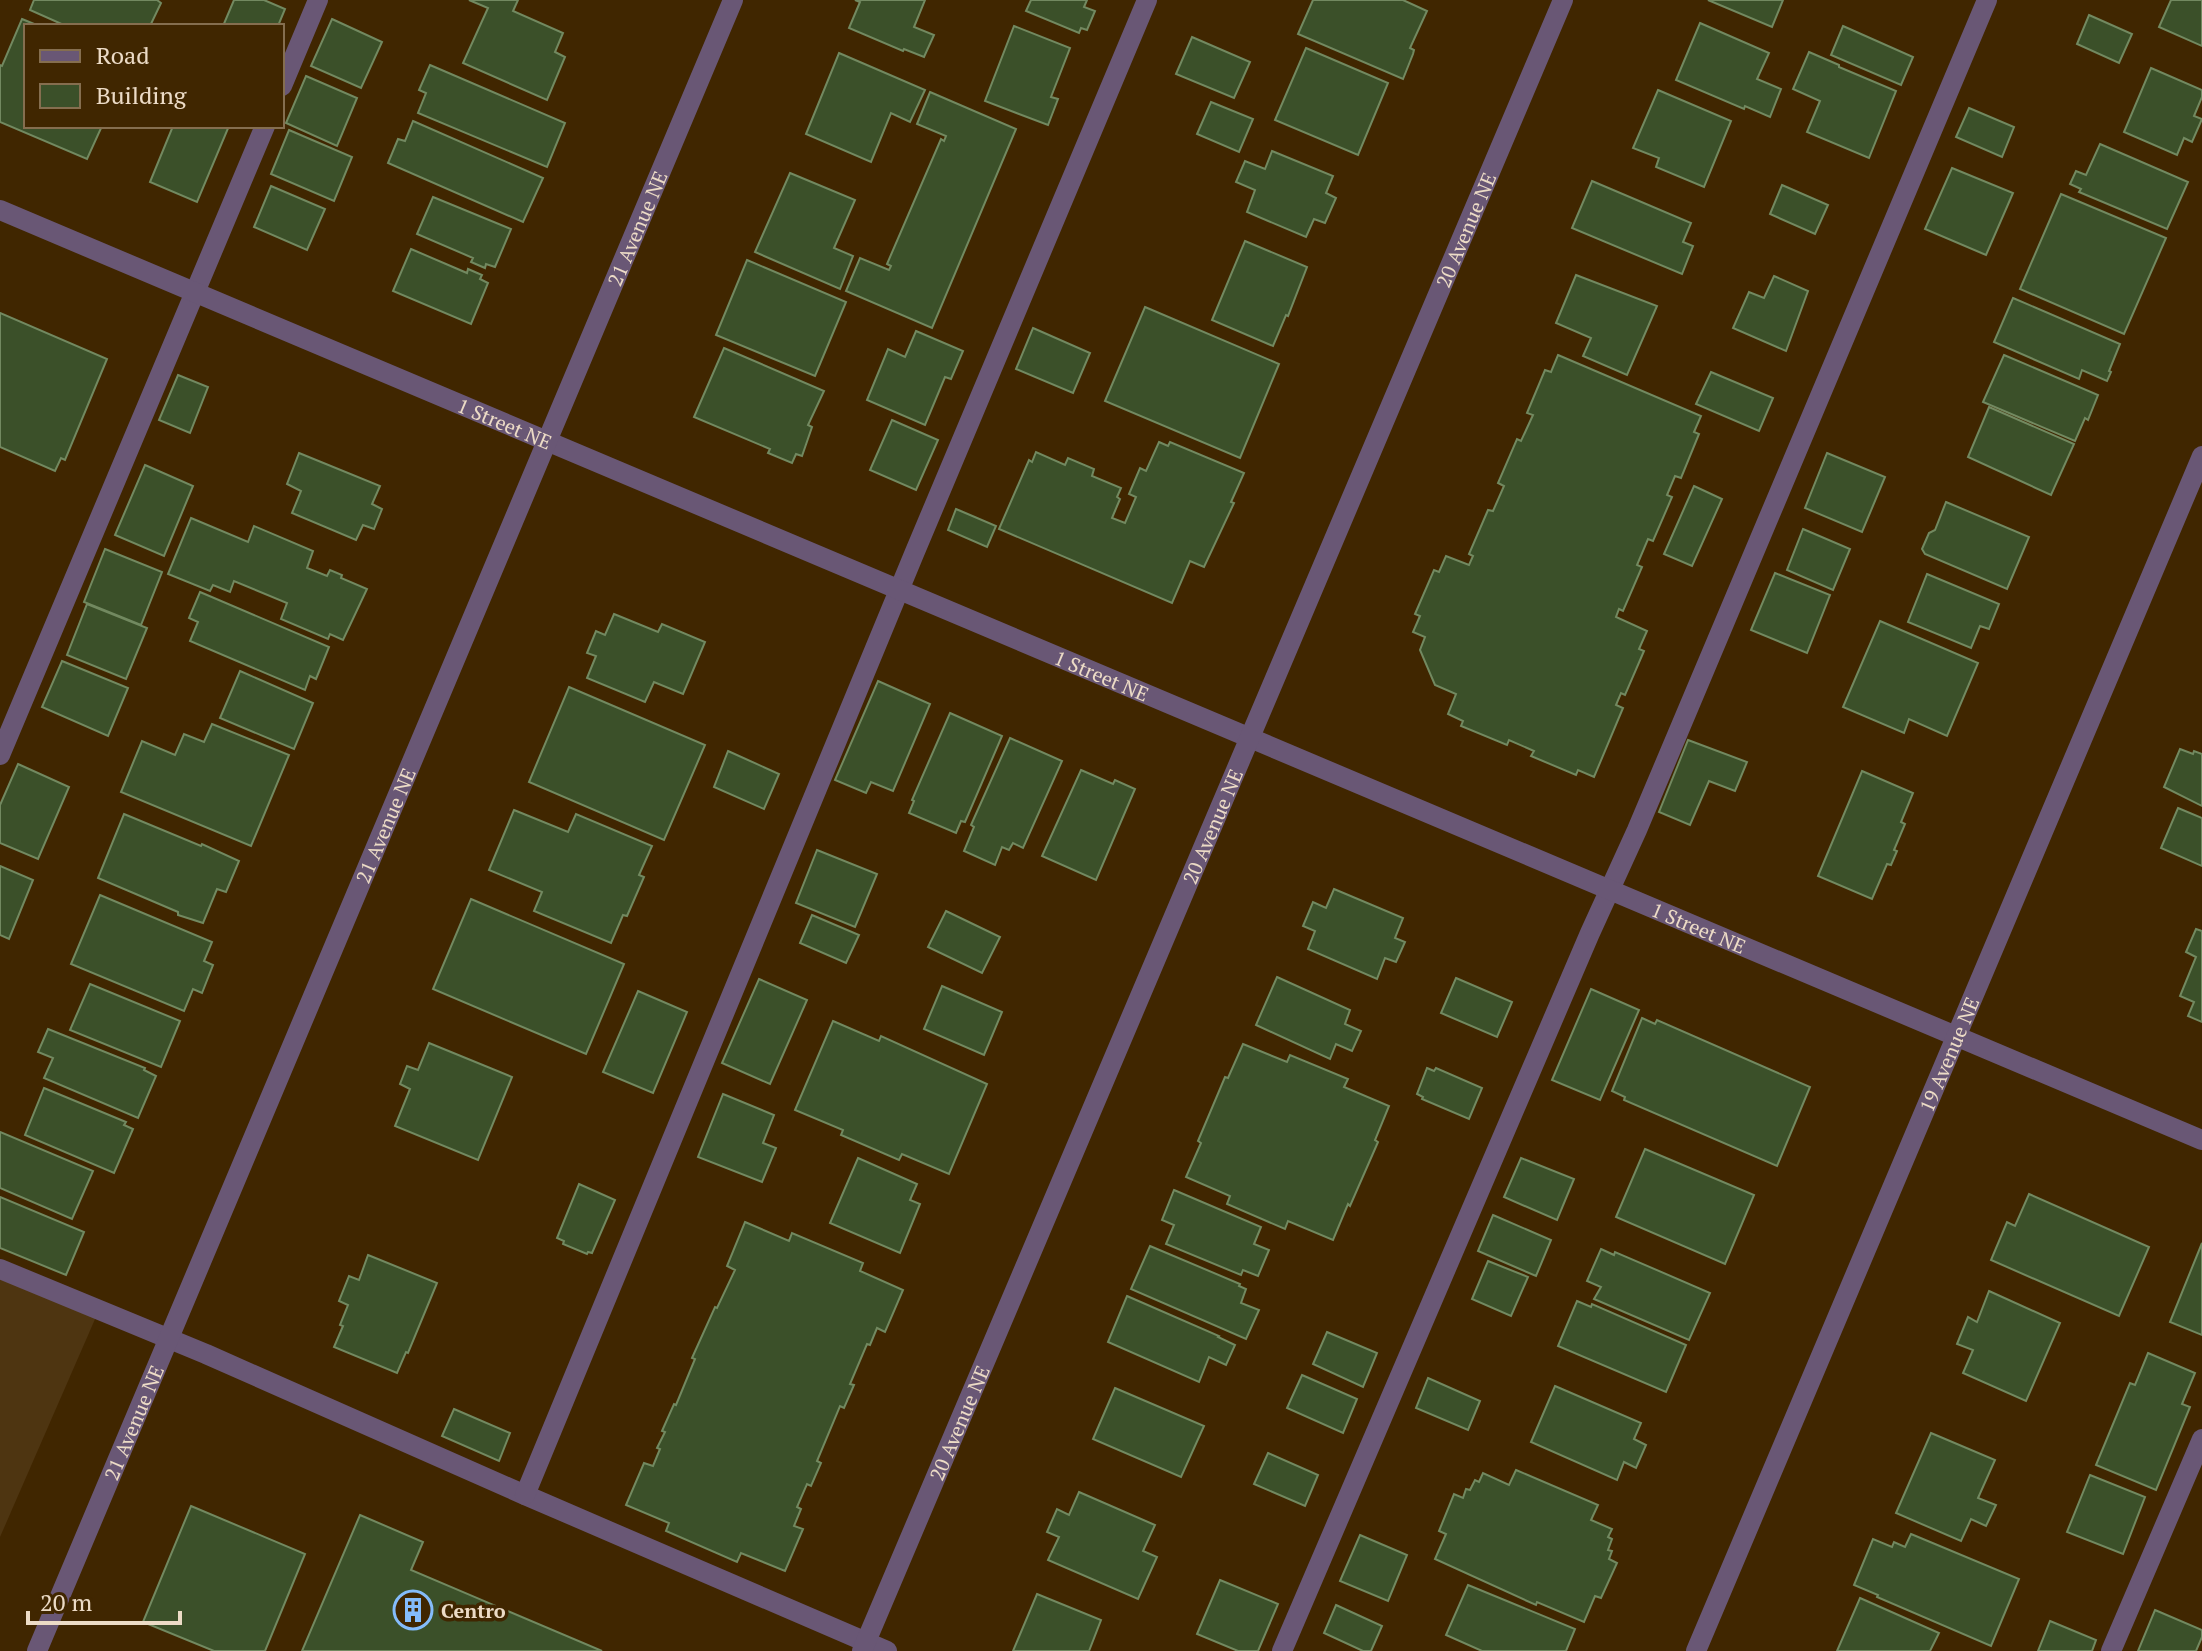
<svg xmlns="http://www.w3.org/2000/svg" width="2202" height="1651" font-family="'PT Serif',serif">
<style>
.built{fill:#4e3511}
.building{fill:#3b5029;stroke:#728960;stroke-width:2}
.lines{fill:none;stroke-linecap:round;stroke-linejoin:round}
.service{stroke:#695775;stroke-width:20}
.minor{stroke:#695775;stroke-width:20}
.tertiary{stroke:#695775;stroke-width:20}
.labels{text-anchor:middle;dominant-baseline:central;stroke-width:7;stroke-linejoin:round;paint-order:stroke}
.street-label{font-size:20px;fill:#ecdbc6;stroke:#402600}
.poi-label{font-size:20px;font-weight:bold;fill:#ecdbc6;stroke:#402600;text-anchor:start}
</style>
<rect width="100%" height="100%" fill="#402600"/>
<path class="built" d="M0,1269L99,1310L0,1537Z"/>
<g class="building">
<path d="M34,0H157L161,3L150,26H66L30,10Z"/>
<path d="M234,0H264L285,9L278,26H223Z"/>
<path d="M469,0H518L513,11L563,33L555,52L565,57L547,100L463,63L488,8Z"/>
<path d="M855,0H925L914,27L934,35L924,57L904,49L903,51L849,28L860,2Z"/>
<path d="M1031,0H1087L1084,7L1095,11L1087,30L1081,28L1079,33L1026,11Z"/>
<path d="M1313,0H1403L1427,11L1410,48L1414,50L1413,54L1403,79L1298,34Z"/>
<path d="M1708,0H1783L1772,27Z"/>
<path d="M2171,0H2202V46L2159,27Z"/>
<path d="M2089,15L2132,34L2119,63L2077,44Z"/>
<path d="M22,19L39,26H26V126H102L87,159L0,122V65L2,66Z"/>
<path d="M332,19L382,42L361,88L311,66Z"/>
<path d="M1700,23L1769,53L1757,79L1781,89L1770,117L1745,106L1744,109L1676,80Z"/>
<path d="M1014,26L1070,48L1051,97L1058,99L1048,125L985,101Z"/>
<path d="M1843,26L1913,57L1901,85L1831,55Z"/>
<path d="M1192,37L1250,62L1234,98L1176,74Z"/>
<path d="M1306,48L1388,83L1358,155L1275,120Z"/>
<path d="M1809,52L1839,65V67L1896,91L1869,158L1807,132L1820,101L1793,89Z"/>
<path d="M839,53L925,90L910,122L891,113L871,162L806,134Z"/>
<path d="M430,65L565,123L547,167L418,113L426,93L419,90Z"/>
<path d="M2151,68L2202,90V97L2194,116L2202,119L2192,142L2184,138L2177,155L2124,132Z"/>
<path d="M306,76L357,98L337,146L286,123Z"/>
<path d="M1658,90L1731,121L1704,187L1656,167L1659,158L1633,148Z"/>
<path d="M930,92L1016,129L932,328L846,291L860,258L889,270L891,266L887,264L941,139L944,141L946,136L917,124Z"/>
<path d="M1211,102L1253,119L1239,152L1197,134Z"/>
<path d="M1969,108L2014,127L2002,157L1956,137Z"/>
<path d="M413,121L543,178L523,222L388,163L398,139L405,141Z"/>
<path d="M173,126H229L197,202L150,182Z"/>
<path d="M289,130L352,157L334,201L271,174Z"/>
<path d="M2100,144L2188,182L2167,229L2079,192L2081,189L2070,184L2076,171L2086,175Z"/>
<path d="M1272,151L1333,176L1326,193L1336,198L1325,223L1314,219L1306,237L1247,212L1255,190L1236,182L1245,161L1265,169Z"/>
<path d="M1952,168L2013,193L1986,255L1925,229Z"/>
<path d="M790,173L855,200L834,248L853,256L840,289L755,252Z"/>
<path d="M1592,181L1691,223L1683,242L1693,246L1682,274L1572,228Z"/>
<path d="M1782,185L1828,205L1815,234L1770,214Z"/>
<path d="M271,186L325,209L307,250L254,227Z"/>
<path d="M2061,194L2166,238L2124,334L2020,289Z"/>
<path d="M433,197L511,229L495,267L486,264L485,268L471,262L473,258L417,234Z"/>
<path d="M1245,241L1307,267L1288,316L1286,315L1273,346L1212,320Z"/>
<path d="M411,249L467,273L468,269L482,275L480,279L488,283L471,324L393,291Z"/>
<path d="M747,260L846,302L815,376L716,335Z"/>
<path d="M1576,275L1657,306L1627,375L1583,356L1591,338L1556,323Z"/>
<path d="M1774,276L1808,291L1786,351L1733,328L1749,292L1764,298Z"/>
<path d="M2013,298L2120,344L2109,371L2111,372L2107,381L2082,370L2079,379L1994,342Z"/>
<path d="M1145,307L1279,364L1240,458L1105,401Z"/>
<path d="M0,313L107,359L65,460L61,458L55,471L0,447Z"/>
<path d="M1033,328L1090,353L1073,393L1016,369Z"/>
<path d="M916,331L963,351L951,379L945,377L925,425L867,400L888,349L905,357Z"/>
<path d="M724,348L824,391L808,425L812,427L802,456L796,454L792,463L768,453L770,449L694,417Z"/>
<path d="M1558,355L1701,416L1694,432L1699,434L1681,478L1675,476L1667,495L1672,497L1653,541L1648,539L1637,565L1642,567L1623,611L1619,609L1616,617L1647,631L1639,649L1644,651L1625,695L1621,693L1616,705L1623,708L1594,777L1578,770L1576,775L1531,756L1534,751L1509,740L1507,745L1461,726L1463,721L1448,714L1456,694L1435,685L1420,650L1425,637L1413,632L1420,616L1415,614L1434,570L1439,572L1446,556L1469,565L1473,556L1469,554L1488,510L1493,511L1504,486L1498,483L1517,439L1521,441L1533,415L1527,413L1545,370L1551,372Z"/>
<path d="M2004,355L2098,395L2088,420L2085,418L2075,441L1983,402Z"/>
<path d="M1711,372L1773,398L1759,431L1696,404Z"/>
<path d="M178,375L208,387L190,433L159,420Z"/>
<path d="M1989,407L2074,444L2051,495L1968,457Z"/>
<path d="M892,420L938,440L916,490L870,470Z"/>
<path d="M1159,442L1168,446L1170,442L1244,473L1231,502L1234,503L1204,567L1190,561L1172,603L999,529L1029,460L1032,462L1036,452L1065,465L1068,458L1094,469L1092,476L1121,488L1117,497L1120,499L1112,518L1125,523L1136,497L1129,494L1140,468L1146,471Z"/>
<path d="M299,453L380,486L372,504L382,509L374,529L363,525L356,540L292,513L301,491L287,484Z"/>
<path d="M1827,453L1885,477L1862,532L1805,508Z"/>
<path d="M145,465L193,486L164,556L115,535Z"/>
<path d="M1694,486L1722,499L1692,566L1664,554Z"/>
<path d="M1946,502L2029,537L2007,589L1925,554L1922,549L1929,533L1935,530Z"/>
<path d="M956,509L996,526L987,547L948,530Z"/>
<path d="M191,518L248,542L254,526L313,551L307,568L327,576L330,570L342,575L341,578L367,589L343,640L330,634L328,639L281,619L287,603L234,581L230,592L213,585L210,591L168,574Z"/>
<path d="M1803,529L1850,549L1833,590L1787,570Z"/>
<path d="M105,549L162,572L141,625L84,602Z"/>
<path d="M1775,573L1830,595L1807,653L1751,630Z"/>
<path d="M1927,574L1999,604L1989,629L1980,626L1971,648L1908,622Z"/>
<path d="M200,592L329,647L316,679L310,676L305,690L190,641L198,622L189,618Z"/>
<path d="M87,604L147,628L126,679L67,655Z"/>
<path d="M614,614L658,632L662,624L705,642L683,694L654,682L645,702L587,678L596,656L587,653L596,631L605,635Z"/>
<path d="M1880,621L1978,663L1947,736L1909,719L1904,733L1843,707Z"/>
<path d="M62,661L128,688L108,736L42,707Z"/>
<path d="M240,671L313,703L294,749L220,718Z"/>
<path d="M878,681L930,704L893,791L871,782L866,793L835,780Z"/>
<path d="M569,687L705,745L664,840L529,782Z"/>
<path d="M950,713L1002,736L965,822L961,821L956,833L909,813L914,801L912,800Z"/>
<path d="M212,724L289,755L251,846L121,792L142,741L175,755L184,734L204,742Z"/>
<path d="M1010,738L1062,761L1023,848L1013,843L1009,850L1002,847L995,865L964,851L974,827L971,825Z"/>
<path d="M1688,740L1747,762L1735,791L1709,781L1690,825L1659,812Z"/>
<path d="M2180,749L2193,754L2194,751L2202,754V806L2164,787Z"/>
<path d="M728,751L779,774L764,809L714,787Z"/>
<path d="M18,764L69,787L38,859L0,843V805Z"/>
<path d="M1081,770L1113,784L1115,780L1135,789L1096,880L1042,856Z"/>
<path d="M1862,771L1913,793L1901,822L1905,824L1894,850L1897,851L1891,865L1887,864L1872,899L1818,876Z"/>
<path d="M2178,808L2202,818V866L2161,848Z"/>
<path d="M514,810L568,832L576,814L652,846L639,875L644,877L627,916L623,915L611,943L534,911L542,892L489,870Z"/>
<path d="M124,814L201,846L202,844L239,861L226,892L217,889L203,923L178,915V912L98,878Z"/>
<path d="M817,850L877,874L855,927L796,903Z"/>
<path d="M0,866L33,880L9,939L0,935Z"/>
<path d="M1334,889L1403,918L1395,938L1405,942L1396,962L1385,958L1377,979L1308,949L1315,931L1303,926L1313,902L1326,908Z"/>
<path d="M100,895L212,942L204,961L213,965L202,993L193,989L184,1011L71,964Z"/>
<path d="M471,899L624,964L586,1054L433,989Z"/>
<path d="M946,911L1000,937L982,973L928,947Z"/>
<path d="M812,915L859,935L846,963L800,943Z"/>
<path d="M2196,929L2202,931V1022L2188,1016L2194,1002L2180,996L2196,957L2186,952Z"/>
<path d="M1277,977L1350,1010L1345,1024L1361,1031L1352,1051L1336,1044L1330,1059L1256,1025Z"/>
<path d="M1456,978L1512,1002L1497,1037L1441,1013Z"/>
<path d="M759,979L807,1000L770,1084L722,1063Z"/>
<path d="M90,984L180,1021L161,1067L70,1030Z"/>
<path d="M942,986L1002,1012L984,1055L924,1029Z"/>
<path d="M1591,989L1639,1010L1600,1100L1552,1080Z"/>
<path d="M638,991L687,1012L653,1093L603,1072Z"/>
<path d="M1642,1018L1655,1024L1657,1020L1810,1087L1777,1166L1624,1100L1625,1097L1612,1091Z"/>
<path d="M833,1021L879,1041L881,1036L987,1084L949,1174L902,1154L899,1160L841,1135L843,1130L795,1110Z"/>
<path d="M48,1029L145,1068L144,1070L156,1076L138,1118L44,1078L53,1058L38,1052Z"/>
<path d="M429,1043L512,1077L478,1160L395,1126L410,1089L400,1084L407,1066L418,1070Z"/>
<path d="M1243,1044L1287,1062L1290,1055L1348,1079L1344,1087L1389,1106L1375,1140L1378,1142L1350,1206L1348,1204L1333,1240L1288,1221L1285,1229L1227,1204L1230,1196L1186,1177L1201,1143L1198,1141L1225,1077L1228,1078Z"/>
<path d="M1427,1068L1434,1071L1436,1068L1482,1088L1469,1119L1422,1099L1423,1097L1417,1094Z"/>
<path d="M44,1088L126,1122L124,1125L133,1129L114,1173L25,1135Z"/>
<path d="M723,1094L774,1115L763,1143L776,1148L762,1182L698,1157Z"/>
<path d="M0,1132L93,1171L72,1219L0,1188Z"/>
<path d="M1645,1149L1754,1195L1725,1264L1616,1217Z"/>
<path d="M858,1158L917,1184L910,1200L920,1204L900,1253L830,1223Z"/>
<path d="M1521,1158L1574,1179L1557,1220L1504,1197Z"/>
<path d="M579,1184L615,1200L592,1253L588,1252L587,1254L563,1244L564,1241L557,1238Z"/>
<path d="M1174,1190L1261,1227L1254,1244L1269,1250L1258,1276L1243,1270L1241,1275L1166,1244L1174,1225L1162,1220Z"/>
<path d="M2029,1194L2149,1247L2119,1316L1991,1260L2007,1222L2015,1226Z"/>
<path d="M0,1197L84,1232L66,1275L0,1248Z"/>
<path d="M1493,1215L1551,1240L1536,1276L1478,1251Z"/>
<path d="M745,1222L789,1241L792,1233L863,1263L860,1271L903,1290L885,1332L877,1328L870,1345L867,1344L850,1384L854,1385L844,1408L840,1406L817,1461L821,1463L811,1486L807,1484L797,1507L801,1509L794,1526L803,1529L785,1571L741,1553L737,1562L666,1531L669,1523L626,1505L644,1463L653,1466L660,1449L657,1448L665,1432L662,1431L674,1404L676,1405L695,1359L692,1358L715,1307L717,1308L735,1270L727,1266Z"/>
<path d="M2202,1243V1335L2170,1322Z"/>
<path d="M1150,1246L1240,1284L1239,1286L1246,1289L1241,1303L1259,1310L1246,1339L1131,1289Z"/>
<path d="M1601,1249L1614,1255L1615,1252L1710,1293L1689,1340L1594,1299L1601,1287L1587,1281Z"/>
<path d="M368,1255L437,1283L408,1353L406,1352L397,1373L334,1347L343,1326L340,1325L348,1305L339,1301L349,1276L359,1280Z"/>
<path d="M1488,1261L1528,1277L1511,1316L1472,1299Z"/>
<path d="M1989,1291L2060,1323L2026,1401L1963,1373L1973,1350L1957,1344L1968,1317L1977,1322Z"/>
<path d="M1127,1296L1219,1336L1218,1337L1235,1345L1226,1365L1209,1357L1199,1382L1108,1342Z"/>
<path d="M1577,1301L1591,1307L1592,1304L1686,1345L1666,1392L1558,1346Z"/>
<path d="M1327,1332L1377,1353L1363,1387L1313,1364Z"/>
<path d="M2148,1353L2195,1373L2182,1404L2190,1407L2156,1490L2096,1465L2130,1383L2135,1385Z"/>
<path d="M1302,1375L1357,1399L1343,1433L1287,1408Z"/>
<path d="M1428,1378L1480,1401L1468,1430L1416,1408Z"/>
<path d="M1555,1386L1641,1423L1634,1439L1646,1445L1636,1468L1624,1462L1617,1480L1531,1442Z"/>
<path d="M1115,1388L1204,1426L1181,1477L1093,1439Z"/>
<path d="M454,1409L510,1433L499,1461L442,1436Z"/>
<path d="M1931,1433L1995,1460L1978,1498L1996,1505L1986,1526L1971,1519L1961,1541L1896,1513Z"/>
<path d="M1268,1453L1318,1475L1305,1506L1254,1484Z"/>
<path d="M1516,1470L1598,1505L1591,1520L1612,1529L1608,1537L1612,1539L1608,1550L1612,1551L1609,1559L1617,1563L1601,1598L1595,1596L1584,1622L1537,1602L1536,1605L1435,1559L1446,1534L1439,1531L1454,1494L1463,1498L1466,1489L1470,1490L1475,1480L1479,1482L1483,1473L1509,1485Z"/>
<path d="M2090,1475L2145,1497L2123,1554L2067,1532Z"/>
<path d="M1079,1492L1155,1525L1143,1551L1157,1557L1138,1599L1048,1560L1059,1537L1047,1532L1057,1509L1069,1515Z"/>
<path d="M191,1506L305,1554L265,1651H214L143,1622Z"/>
<path d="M360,1515L423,1542L411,1570L602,1651H302Z"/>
<path d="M1911,1534L2019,1579L1991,1646L1877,1597L1878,1595L1854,1585L1873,1539L1892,1547L1894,1542L1905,1547Z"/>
<path d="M1360,1535L1407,1555L1388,1601L1340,1581Z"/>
<path d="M1220,1580L1278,1604L1258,1651H1238L1197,1634Z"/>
<path d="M1468,1585L1575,1629L1566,1651H1482L1446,1635Z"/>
<path d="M1037,1594L1101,1620L1089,1651H1013Z"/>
<path d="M1860,1598L1939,1633L1930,1651H1837Z"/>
<path d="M1336,1605L1382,1626L1371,1651H1363L1324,1633Z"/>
<path d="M2155,1610L2202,1630V1637L2196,1651H2138Z"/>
<path d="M2050,1621L2096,1640L2092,1651H2038Z"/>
</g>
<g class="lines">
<g class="service">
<path d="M282,86L318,0"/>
<path d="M0,755L265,126"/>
<path d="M0,1269L206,1354L525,1495L887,1651"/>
<path d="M525,1495L914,554L1147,0"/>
<path d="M1282,1651L1590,933L1637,830L1987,0"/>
<path d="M2111,1651L2202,1439"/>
</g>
<g class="minor">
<path id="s1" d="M0,210L2202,1140"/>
<path id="s2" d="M37,1651L733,0"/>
<path id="s3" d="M1696,1651L2202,456"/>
</g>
<path class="tertiary" id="s4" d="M862,1651L1563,0"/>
</g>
<defs>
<symbol id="building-ring" viewBox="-11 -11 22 22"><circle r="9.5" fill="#402600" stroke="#84bcfb" stroke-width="1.5"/><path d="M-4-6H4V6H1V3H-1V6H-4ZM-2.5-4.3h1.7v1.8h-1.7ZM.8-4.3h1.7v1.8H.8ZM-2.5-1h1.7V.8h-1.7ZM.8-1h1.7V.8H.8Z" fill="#84bcfb"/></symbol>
</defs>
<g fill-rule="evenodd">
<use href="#building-ring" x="391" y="1588" width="44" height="44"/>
</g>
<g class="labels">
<g class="street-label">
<text stroke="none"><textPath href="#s2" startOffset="1544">21 Avenue NE</textPath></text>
<text stroke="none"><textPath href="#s4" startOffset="1544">20 Avenue NE</textPath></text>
<text stroke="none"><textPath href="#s1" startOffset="548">1 Street NE</textPath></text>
<text stroke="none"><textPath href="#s1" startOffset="1196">1 Street NE</textPath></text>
<text stroke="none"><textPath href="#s2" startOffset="896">21 Avenue NE</textPath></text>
<text stroke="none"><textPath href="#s4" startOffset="896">20 Avenue NE</textPath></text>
<text stroke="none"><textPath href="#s1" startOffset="1844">1 Street NE</textPath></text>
<text stroke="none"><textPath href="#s3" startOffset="648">19 Avenue NE</textPath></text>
<text stroke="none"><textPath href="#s4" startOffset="248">20 Avenue NE</textPath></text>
<text stroke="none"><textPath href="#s2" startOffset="248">21 Avenue NE</textPath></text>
</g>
<g class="poi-label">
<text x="441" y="1610">Centro</text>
</g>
</g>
<rect x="24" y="24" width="260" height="104" fill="#402600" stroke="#856e4f" stroke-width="2"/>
<rect x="40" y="50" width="40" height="12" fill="#695775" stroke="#856e4f" stroke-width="2"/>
<text x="96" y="64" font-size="24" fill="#ecdbc6">Road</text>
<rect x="40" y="84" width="40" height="24" fill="#3b5029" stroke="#856e4f" stroke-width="2"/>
<text x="96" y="104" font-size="24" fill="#ecdbc6">Building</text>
<path d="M28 1611v12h152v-12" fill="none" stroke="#ecdbc6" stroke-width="4"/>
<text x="40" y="1611" font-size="24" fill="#ecdbc6" stroke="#402600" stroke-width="6" paint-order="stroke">20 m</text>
</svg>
